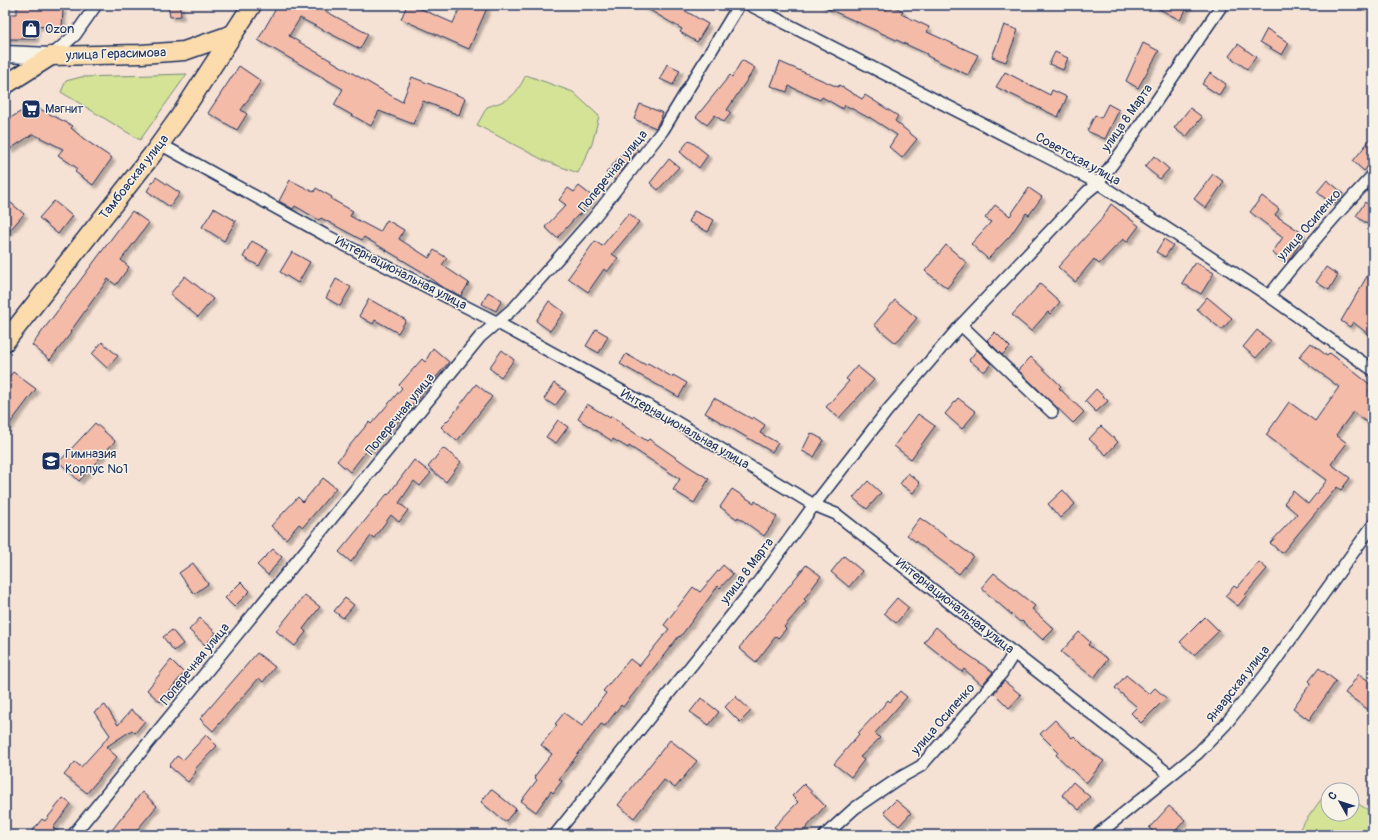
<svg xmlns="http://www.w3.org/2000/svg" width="1378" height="840" font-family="Pangolin,sans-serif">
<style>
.green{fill:#d4e396;stroke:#78897a}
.building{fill:#f3bba8;stroke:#1b2f5e;filter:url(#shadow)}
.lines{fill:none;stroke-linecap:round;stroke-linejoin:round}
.street-casing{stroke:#1b2f5e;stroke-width:14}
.secondary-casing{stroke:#1b2f5e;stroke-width:19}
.primary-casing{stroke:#1b2f5e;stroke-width:21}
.street{stroke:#f7f3e8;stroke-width:11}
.secondary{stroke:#f7f3e8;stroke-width:16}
.primary{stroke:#fcdcac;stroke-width:18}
.labels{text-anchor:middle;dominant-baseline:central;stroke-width:3;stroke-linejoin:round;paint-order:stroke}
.poi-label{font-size:13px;fill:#1b2f5e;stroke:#f7f3e8;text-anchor:start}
.street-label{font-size:13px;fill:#1b2f5e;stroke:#f7f3e8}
</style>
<defs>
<filter id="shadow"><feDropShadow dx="3.5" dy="3.5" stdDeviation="1" flood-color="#0004"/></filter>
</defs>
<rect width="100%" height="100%" fill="#f6e2d5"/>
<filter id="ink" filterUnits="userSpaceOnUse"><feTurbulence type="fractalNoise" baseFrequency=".025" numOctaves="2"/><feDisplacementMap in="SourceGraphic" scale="8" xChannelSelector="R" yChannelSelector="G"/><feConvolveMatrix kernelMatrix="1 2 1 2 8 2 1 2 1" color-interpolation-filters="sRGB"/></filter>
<g filter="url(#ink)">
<g class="green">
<path d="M187,74L140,140L61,92L66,81L81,77Z"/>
<path d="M526,75L573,92L599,116L592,144L578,173L545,161L477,125L487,107C511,99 514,98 526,75Z"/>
<path d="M1328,790V814H1352V800L1373,813V835H1295Z"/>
</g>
<g class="building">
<path d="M17,5H36L63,9L62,28L36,26L35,39H5V14H17Z"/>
<path d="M168,5H180L181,16L170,17Z"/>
<path d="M278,5H314L368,34L360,49L300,18L289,36L402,102L412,77L465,98L459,115L423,101L413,124L379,111L371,126L334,105L343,89L258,40Z"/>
<path d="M407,5H412L453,23L461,5H479L487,8L469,49L401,19Z"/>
<path d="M641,5H675L708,24L697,42L680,32L682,29Z"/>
<path d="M820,5H876L886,10L889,5H891L903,11L901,14L929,27L927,32L978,55L968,75L927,56V54Z"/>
<path d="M1152,5H1189L1180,20Z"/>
<path d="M1004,25L1018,30L1006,62L992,57Z"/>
<path d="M1267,29L1289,43L1282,55L1260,42Z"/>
<path d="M1143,43L1159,51L1138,88L1126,81Z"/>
<path d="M1238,44L1256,57L1247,69L1229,56Z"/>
<path d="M1055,52L1068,58L1063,70L1049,64Z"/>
<path d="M742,60L755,68L727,110L731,113L724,122L715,115L707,125L696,117L730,75L732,77Z"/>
<path d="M780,62L838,87L839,85L862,99L865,95L898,116L895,121L917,139L902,158L889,147L897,135L869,117V118L845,105L843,109L822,97L820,100L789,86L787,92L771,86Z"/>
<path d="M667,64L680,70L673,85L660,79Z"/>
<path d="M239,66L261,81L241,110L247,114L237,130L208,113Z"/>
<path d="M1005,72L1050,95L1052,90L1067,97L1058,117L996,87Z"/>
<path d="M1210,73L1226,84L1219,95L1202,84Z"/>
<path d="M640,104L663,113L656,128L634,119Z"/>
<path d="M1108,104L1119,110L1105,139L1087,131L1095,115L1101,118Z"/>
<path d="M32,105L73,126L71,128L84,139L112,158L93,185L75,172L77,168L58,155L63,149L33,134L10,149L5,141V121Z"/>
<path d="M1190,108L1202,117L1186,137L1174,128Z"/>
<path d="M1373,136V160L1364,171L1353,161Z"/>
<path d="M689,140L708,155L699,168L680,152Z"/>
<path d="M630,144L638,150L615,180L606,173Z"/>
<path d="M1154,156L1169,169L1160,179L1145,167Z"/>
<path d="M669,159L679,167L658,190L650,183Z"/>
<path d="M1213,174L1224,182L1206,208L1194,199Z"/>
<path d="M156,177L180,193L170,207L147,191Z"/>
<path d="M290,180L314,192L316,188L332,197L331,199L353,211L350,216L380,232L387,220L404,230L399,239L429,258L434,250L447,258L442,265L469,283L461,296L440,286L421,271L364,237L362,240L321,218L319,220L295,206L293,209L279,201Z"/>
<path d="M1327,180L1343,193L1333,205L1317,192Z"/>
<path d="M579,186L593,197L579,215H578L557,238L545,227L566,205L559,200L568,188L574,192Z"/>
<path d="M1029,188L1042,197L1029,215L1026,213L1010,236L988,259L971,244L991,222L985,218L995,205L1010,216Z"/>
<path d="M1262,196L1279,209L1275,215L1305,235L1287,263L1272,253L1283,237L1250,212Z"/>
<path d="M5,198L24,214L5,236Z"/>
<path d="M54,201L72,216L58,234L39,218Z"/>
<path d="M1365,202L1373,208V228L1356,216Z"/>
<path d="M1111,204L1139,226L1127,242L1123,239L1099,264L1094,259L1075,282L1058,267L1100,221Z"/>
<path d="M214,208L236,221L224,241L202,227Z"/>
<path d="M132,211L149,223L121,260L129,267L116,285L108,279L70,332L71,333L50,360L32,345Z"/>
<path d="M694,211L714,220L708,232L689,222Z"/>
<path d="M629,213L639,222L612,254L618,258L607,272L604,269L588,292L568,278L595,241L602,246Z"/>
<path d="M1164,239L1173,245L1165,257L1156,252Z"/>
<path d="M252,241L268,250L259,266L243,257Z"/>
<path d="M946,245L967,263L947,288L925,271Z"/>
<path d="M292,252L310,262L298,283L280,272Z"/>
<path d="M1195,262L1214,273L1201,294L1182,283Z"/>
<path d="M1373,266V338L1353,322L1350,327L1341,321Z"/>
<path d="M1326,267L1338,275L1329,290L1316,282Z"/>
<path d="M185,276L213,299L198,317L170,294Z"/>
<path d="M336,279L351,287L340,306L326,298Z"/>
<path d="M1040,284L1060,302L1050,314L1048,312L1031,331L1012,315Z"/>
<path d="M488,292L502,300L496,311L482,304Z"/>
<path d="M1207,297L1232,318L1222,330L1197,309Z"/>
<path d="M369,299L406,320L398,333L375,320L373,324L359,316Z"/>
<path d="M895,300L917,318L896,343L874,325Z"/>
<path d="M549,301L564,312L550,331L536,321Z"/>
<path d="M596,329L608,336L599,353L586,346Z"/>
<path d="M1257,330L1271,341L1256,358L1243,347Z"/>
<path d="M995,332L1010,347L1002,355L987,340Z"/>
<path d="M102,342L118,356L107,368L92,354Z"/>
<path d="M1311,343L1327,356L1330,353L1372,386L1369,391L1373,394V427L1353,412L1336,435L1347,443L1331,464L1350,478L1341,490L1337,487L1282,553L1270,543L1297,514L1284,503L1293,491L1308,504L1327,480L1266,435L1289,402L1315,421L1339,387L1299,357Z"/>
<path d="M433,348L449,362L395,425L393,424L370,451L368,449L350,472L337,461L369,422L371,424L402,388L399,385L422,359L425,362Z"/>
<path d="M502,350L514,360L501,377L489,368Z"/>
<path d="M977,350L991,364L984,372L969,360Z"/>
<path d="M626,354L646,365L648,363L672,377L673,375L687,383L679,397L620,364Z"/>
<path d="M1031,357L1061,386L1059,388L1084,412L1073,423L1018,370Z"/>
<path d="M857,366L874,380L839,418L826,407L849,381L846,379Z"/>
<path d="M13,372L36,389L5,430V382Z"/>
<path d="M554,383L566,391L555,406L544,399Z"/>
<path d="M476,384L492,397L457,441L441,427L451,417Z"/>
<path d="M1096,389L1108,401L1096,412L1085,401Z"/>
<path d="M714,398L752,419L753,417L765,425L760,433L778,443L772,452L705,413Z"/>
<path d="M958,398L976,412L962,429L945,414Z"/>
<path d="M587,404L610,418L611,416L622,423L621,424L647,441L649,439L688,466L709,479L694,503L673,490L680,479L629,446L628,448L613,439L612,441L578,419Z"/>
<path d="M918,414L935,426L911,459L894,446Z"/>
<path d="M558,420L568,427L556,443L546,437Z"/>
<path d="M95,423L115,441L79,481L59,462Z"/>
<path d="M1101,426L1118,442L1106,455L1089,439Z"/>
<path d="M811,433L824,440L814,457L802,451Z"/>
<path d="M443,448L461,462L446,482L428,467Z"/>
<path d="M414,460L431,473L420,486L414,481L399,503L408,510L399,522L391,515L374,538L371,536L351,562L339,552L387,494L388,495Z"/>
<path d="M908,473L920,483L913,493L900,484Z"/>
<path d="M323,478L336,488L303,527L299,524L286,539L271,526L298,497L303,502Z"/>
<path d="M868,481L881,493L867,509L853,498Z"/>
<path d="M732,489L754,503L755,501L777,517L764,536L738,517L737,519L720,507Z"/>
<path d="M1063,490L1075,504L1060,518L1048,504Z"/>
<path d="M920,518L973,556L959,574L907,535Z"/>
<path d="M273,549L282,557L268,575L257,565Z"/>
<path d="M844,556L862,571L849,587L831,572Z"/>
<path d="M1259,562L1267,569L1245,595L1246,596L1238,606L1225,596L1234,586L1237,588Z"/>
<path d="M193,563L208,584L194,594L179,573Z"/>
<path d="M723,565L733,574L720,588L718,586L680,637L679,636L623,707L621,705L605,726L601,724L559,779L562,781L553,793L551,791L536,812L521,801L537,780L534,777L552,754L541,745L557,725L555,724L564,713L582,726L606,693L603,691L630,659L639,666L669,629L664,625L693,587L700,592Z"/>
<path d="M806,565L821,576L804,599L806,601L784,627L786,629L778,638L776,636L756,662L739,648Z"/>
<path d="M994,573L1035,606L1032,609L1054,629L1043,640L1022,621L1020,622L981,588Z"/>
<path d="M241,582L250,591L234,607L225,598Z"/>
<path d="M305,595L320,607L303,629L306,632L295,646L276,631Z"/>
<path d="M345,598L354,605L343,618L334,611Z"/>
<path d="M897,598L909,608L896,623L884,613Z"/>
<path d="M1205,617L1219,631L1194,655L1180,642Z"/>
<path d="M200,618L216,633L205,645L189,630Z"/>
<path d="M936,627L963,651L993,672L982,685L964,669L962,672L924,642Z"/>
<path d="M172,630L183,644L174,651L163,637Z"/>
<path d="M1079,632L1090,642L1088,645L1108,659L1094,678L1061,652Z"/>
<path d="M257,653L275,667L263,682L259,678L213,731L200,719Z"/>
<path d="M171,660L184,673L160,702L147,690Z"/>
<path d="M1319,668L1336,681L1309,720L1293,708L1311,683L1309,681Z"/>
<path d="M1359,674L1373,684V713L1345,693Z"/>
<path d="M1126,675L1149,694L1155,688L1166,698L1141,723L1131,713L1137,707L1115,688Z"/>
<path d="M1004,681L1021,695L1009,708L994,693Z"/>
<path d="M900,691L907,697L875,733L880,738L860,757L864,760L851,777L834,764L859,734L858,733L879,711L888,700L890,702Z"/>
<path d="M735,696L751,711L740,722L725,707Z"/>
<path d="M701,698L719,712L709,725L690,712Z"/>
<path d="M105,705L118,725L131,710L145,721L135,733L132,730L106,747L117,757L87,793L64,775L75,762L81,767L110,735L94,712Z"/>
<path d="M1055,720L1072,738L1074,736L1088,750L1104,761L1086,783L1056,755L1058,752L1040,734Z"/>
<path d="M206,735L217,746L194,770L196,772L188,782L169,766L177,756L183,760Z"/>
<path d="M670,740L697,761L675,788L664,780L634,818L618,805Z"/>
<path d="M1073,782L1090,797L1079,810L1062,795Z"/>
<path d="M804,784L825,806L800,835H783L774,827L798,802L792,796Z"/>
<path d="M491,789L516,809L505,822L481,802Z"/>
<path d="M142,792L157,806L142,824L133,835H108Z"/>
<path d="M63,798L71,804L53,828L62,835H29L42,819L45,821Z"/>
<path d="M896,800L911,813L899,826L884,812Z"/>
<path d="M1169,806L1185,820L1172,835H1157L1149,828Z"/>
</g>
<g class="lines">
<defs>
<g id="street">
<path d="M750,5L1098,183L1269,296L1373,370"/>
<path d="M51,56L75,35L96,5"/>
<path d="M160,144L325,235L498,323L658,411L814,505L836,514L1170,775"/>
<path d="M1269,296C1302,254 1336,214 1373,175"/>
<path d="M961,325L1052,412"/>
<path d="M73,835L480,337L515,307L592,220L663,130L739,5"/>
<path d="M555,835L756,585L814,505L887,411L961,325L1087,192L1098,183L1123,150L1222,5"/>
<path d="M825,835L855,808L896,780L921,766L1001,674L1014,653"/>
<path d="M1097,835L1198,753L1225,725L1265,675L1373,525"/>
</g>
<path id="secondary" d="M5,54L51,56"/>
<g id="primary">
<path d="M5,85L51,56L141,54L184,51L233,34"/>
<path d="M5,342L152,155L180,116L252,5"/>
</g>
</defs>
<use href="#street" class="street-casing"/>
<use href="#secondary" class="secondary-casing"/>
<use href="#primary" class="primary-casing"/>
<use href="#street" class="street"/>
<use href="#secondary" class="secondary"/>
<use href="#primary" class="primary"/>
</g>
</g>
<defs>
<symbol id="shop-square" viewBox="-11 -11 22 22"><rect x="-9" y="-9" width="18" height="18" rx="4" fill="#1b2f5e" stroke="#f7f3e8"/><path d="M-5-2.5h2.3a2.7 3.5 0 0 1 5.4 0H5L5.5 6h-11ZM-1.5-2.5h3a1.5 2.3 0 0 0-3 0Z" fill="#fff"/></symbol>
<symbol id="supermarket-square" viewBox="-11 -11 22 22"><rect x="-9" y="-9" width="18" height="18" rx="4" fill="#1b2f5e" stroke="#f7f3e8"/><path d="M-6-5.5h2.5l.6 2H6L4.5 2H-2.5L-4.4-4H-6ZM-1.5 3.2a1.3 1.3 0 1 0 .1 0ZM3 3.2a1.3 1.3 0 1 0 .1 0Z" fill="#fff"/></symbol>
<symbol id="school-square" viewBox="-11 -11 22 22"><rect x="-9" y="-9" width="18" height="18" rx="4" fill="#1b2f5e" stroke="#f7f3e8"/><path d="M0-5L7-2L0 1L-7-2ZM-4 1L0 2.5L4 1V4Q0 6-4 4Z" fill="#fff"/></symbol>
</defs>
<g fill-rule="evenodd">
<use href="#shop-square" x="20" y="18" width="22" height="22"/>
<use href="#supermarket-square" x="20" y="98" width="22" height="22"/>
<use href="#school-square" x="40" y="450" width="22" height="22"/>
</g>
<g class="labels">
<g class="poi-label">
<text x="45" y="29">Ozon</text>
<text x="45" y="109">Магнит</text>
<text x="65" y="454">Гимназия<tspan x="65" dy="15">Корпус №1</tspan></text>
</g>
<g class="street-label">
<text transform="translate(116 54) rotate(-2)">улица Герасимова</text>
<text transform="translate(1127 118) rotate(-55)">улица 8 Марта</text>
<text transform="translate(1078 159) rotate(29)">Советская улица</text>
<text transform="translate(613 171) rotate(-51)">Поперечная улица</text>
<text transform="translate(134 177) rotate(-52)">Тамбовская улица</text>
<text transform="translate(1309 225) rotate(-49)">улица Осипенко</text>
<text transform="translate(401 273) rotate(27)">Интернациональная улица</text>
<text transform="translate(400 414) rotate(-51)">Поперечная улица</text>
<text transform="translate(685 429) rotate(30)">Интернациональная улица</text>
<text transform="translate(747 571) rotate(-53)">улица 8 Марта</text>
<text transform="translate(955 606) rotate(38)">Интернациональная улица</text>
<text transform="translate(195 664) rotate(-51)">Поперечная улица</text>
<text transform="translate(1238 684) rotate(-52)">Январская улица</text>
<text transform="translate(943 719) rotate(-49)">улица Осипенко</text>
</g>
</g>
<rect width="1378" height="840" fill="none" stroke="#f7f3e8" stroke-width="20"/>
<rect x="10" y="10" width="1358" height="820" fill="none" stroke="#1b2f5e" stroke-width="1.5" filter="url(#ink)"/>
<g transform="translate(1340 802) rotate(309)"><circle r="19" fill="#f7f3e8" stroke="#9fa5b1"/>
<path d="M0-3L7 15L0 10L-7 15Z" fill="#1b2f5e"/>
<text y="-6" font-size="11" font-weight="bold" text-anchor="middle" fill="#1b2f5e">С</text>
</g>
</svg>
